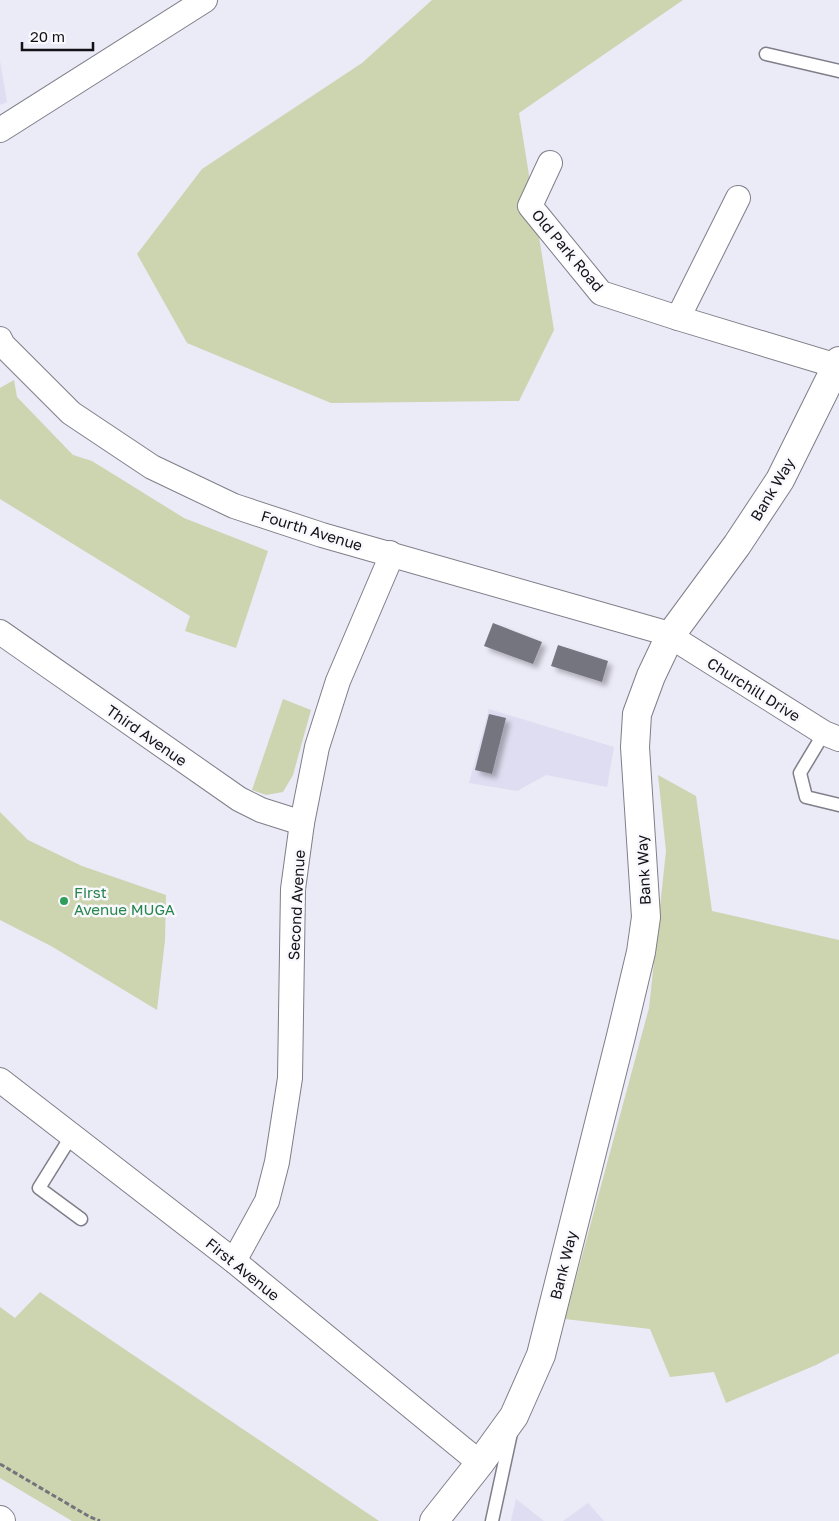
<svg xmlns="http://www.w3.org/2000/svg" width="839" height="1521" font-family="'Golos Text',sans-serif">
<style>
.built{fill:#dfddf1}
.green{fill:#cdd4b0}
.building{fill:#75747f;filter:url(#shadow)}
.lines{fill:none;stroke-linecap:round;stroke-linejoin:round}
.service-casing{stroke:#7f7e89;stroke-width:15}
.minor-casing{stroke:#7f7e89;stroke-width:26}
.tertiary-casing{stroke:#7f7e89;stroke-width:30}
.trunk-casing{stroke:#7f7e89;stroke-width:30}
.path{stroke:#74747c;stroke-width:3;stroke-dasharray:5 2.5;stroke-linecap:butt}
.service{stroke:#fff;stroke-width:12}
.minor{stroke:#fff;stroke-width:24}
.tertiary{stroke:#fff;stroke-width:28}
.trunk{stroke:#fff;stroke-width:28}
.leisure-dot{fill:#2e9e5b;stroke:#f9f8fd;stroke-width:2}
.labels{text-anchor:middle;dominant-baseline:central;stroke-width:5;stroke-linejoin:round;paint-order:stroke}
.street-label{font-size:15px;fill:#121216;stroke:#f9f8fd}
.leisure-label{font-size:15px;fill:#27864d;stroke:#f9f8fd;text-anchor:start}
</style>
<defs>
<filter id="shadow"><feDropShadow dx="4.5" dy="4.5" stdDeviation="2.5" flood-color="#0004"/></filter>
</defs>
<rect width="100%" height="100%" fill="#ebeaf7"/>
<g class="built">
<path d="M0,61L7,102L0,105Z"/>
<path d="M489,709L614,747L607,787L546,775L517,791L469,783Z"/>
<path d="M516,1499L520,1502L544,1521H511Z"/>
<path d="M588,1503L604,1521H563Z"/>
</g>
<g class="green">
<path d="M432,0H683L519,113L554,330L519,401L331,403L187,343L137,254L202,169L362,63Z"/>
<path d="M14,380L17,397L73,455L92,461L184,518L268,551L236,648L185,631L190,616L0,499V388Z"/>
<path d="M283,699L311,710L293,775L283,792L266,795L252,790Z"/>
<path d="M658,775L696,796L712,911L839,940V1353L816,1365L726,1403L714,1372L670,1377L650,1329L565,1319L649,1008L666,851Z"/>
<path d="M0,812L28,840L82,866L166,895L165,940L157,1010L51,946L0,920Z"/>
<path d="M40,1292L379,1521H72L0,1478V1307L15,1318Z"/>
</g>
<g class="building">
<path d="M493,623L542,642L533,664L484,646Z"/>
<path d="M558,645L608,661L602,682L551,666Z"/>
<path d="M489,714L506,718L492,774L475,770Z"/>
</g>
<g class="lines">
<defs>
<g id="service">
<path d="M766,54L839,71"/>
<path d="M824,733L800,773L806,797L839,805"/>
<path d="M72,1135L39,1188L81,1219"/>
<path d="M492,1521L511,1433"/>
</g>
<g id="minor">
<path d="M0,130L205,0"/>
<path d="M550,163L530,206L601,293L678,318L837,366"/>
<path d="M678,318L738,198"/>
<path d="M0,339L3,345L71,413L152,467L234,506L322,535L659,631L670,636L824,733L839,739"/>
<path d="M0,632L239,799L261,810L302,823"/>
<path d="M0,1080L234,1261L480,1463"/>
<path d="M234,1261L267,1201L277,1162L290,1078L293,889L302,823L317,747L338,681L388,564L390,553"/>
</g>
<path id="tertiary" d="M434,1521L480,1463L514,1416L541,1355L621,1036L641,952L646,917L635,747L637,714L651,676L670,636L737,545L780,480L839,361"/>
<path id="trunk" d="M0,1520L1,1521"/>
</defs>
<use href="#service" class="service-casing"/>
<use href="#minor" class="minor-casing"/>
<use href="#tertiary" class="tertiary-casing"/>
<use href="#trunk" class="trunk-casing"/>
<path class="path" d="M0,1464L90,1517L100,1521"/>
<use href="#service" class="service"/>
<use href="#minor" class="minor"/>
<use href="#tertiary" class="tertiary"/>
<use href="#trunk" class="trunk"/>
</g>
<circle class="leisure-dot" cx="64" cy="901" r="5"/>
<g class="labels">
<g class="street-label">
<text transform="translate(568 250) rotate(50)">Old Park Road</text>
<text transform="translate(772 489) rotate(-59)">Bank Way</text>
<text transform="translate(312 530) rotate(17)">Fourth Avenue</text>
<text transform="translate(754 689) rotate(32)">Churchill Drive</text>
<text transform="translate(147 735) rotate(35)">Third Avenue</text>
<text transform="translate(643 870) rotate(-93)">Bank Way</text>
<text transform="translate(296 905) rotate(-87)">Second Avenue</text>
<text transform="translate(563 1265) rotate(-76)">Bank Way</text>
<text transform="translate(243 1269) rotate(39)">First Avenue</text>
</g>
<g class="leisure-label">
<text x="74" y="892">First<tspan x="74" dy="17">Avenue MUGA</tspan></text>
</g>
</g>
<path d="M22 42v8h71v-8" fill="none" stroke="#121216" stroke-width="2.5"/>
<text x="30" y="42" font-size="15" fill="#121216" stroke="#f9f8fd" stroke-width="4" paint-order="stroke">20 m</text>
</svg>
